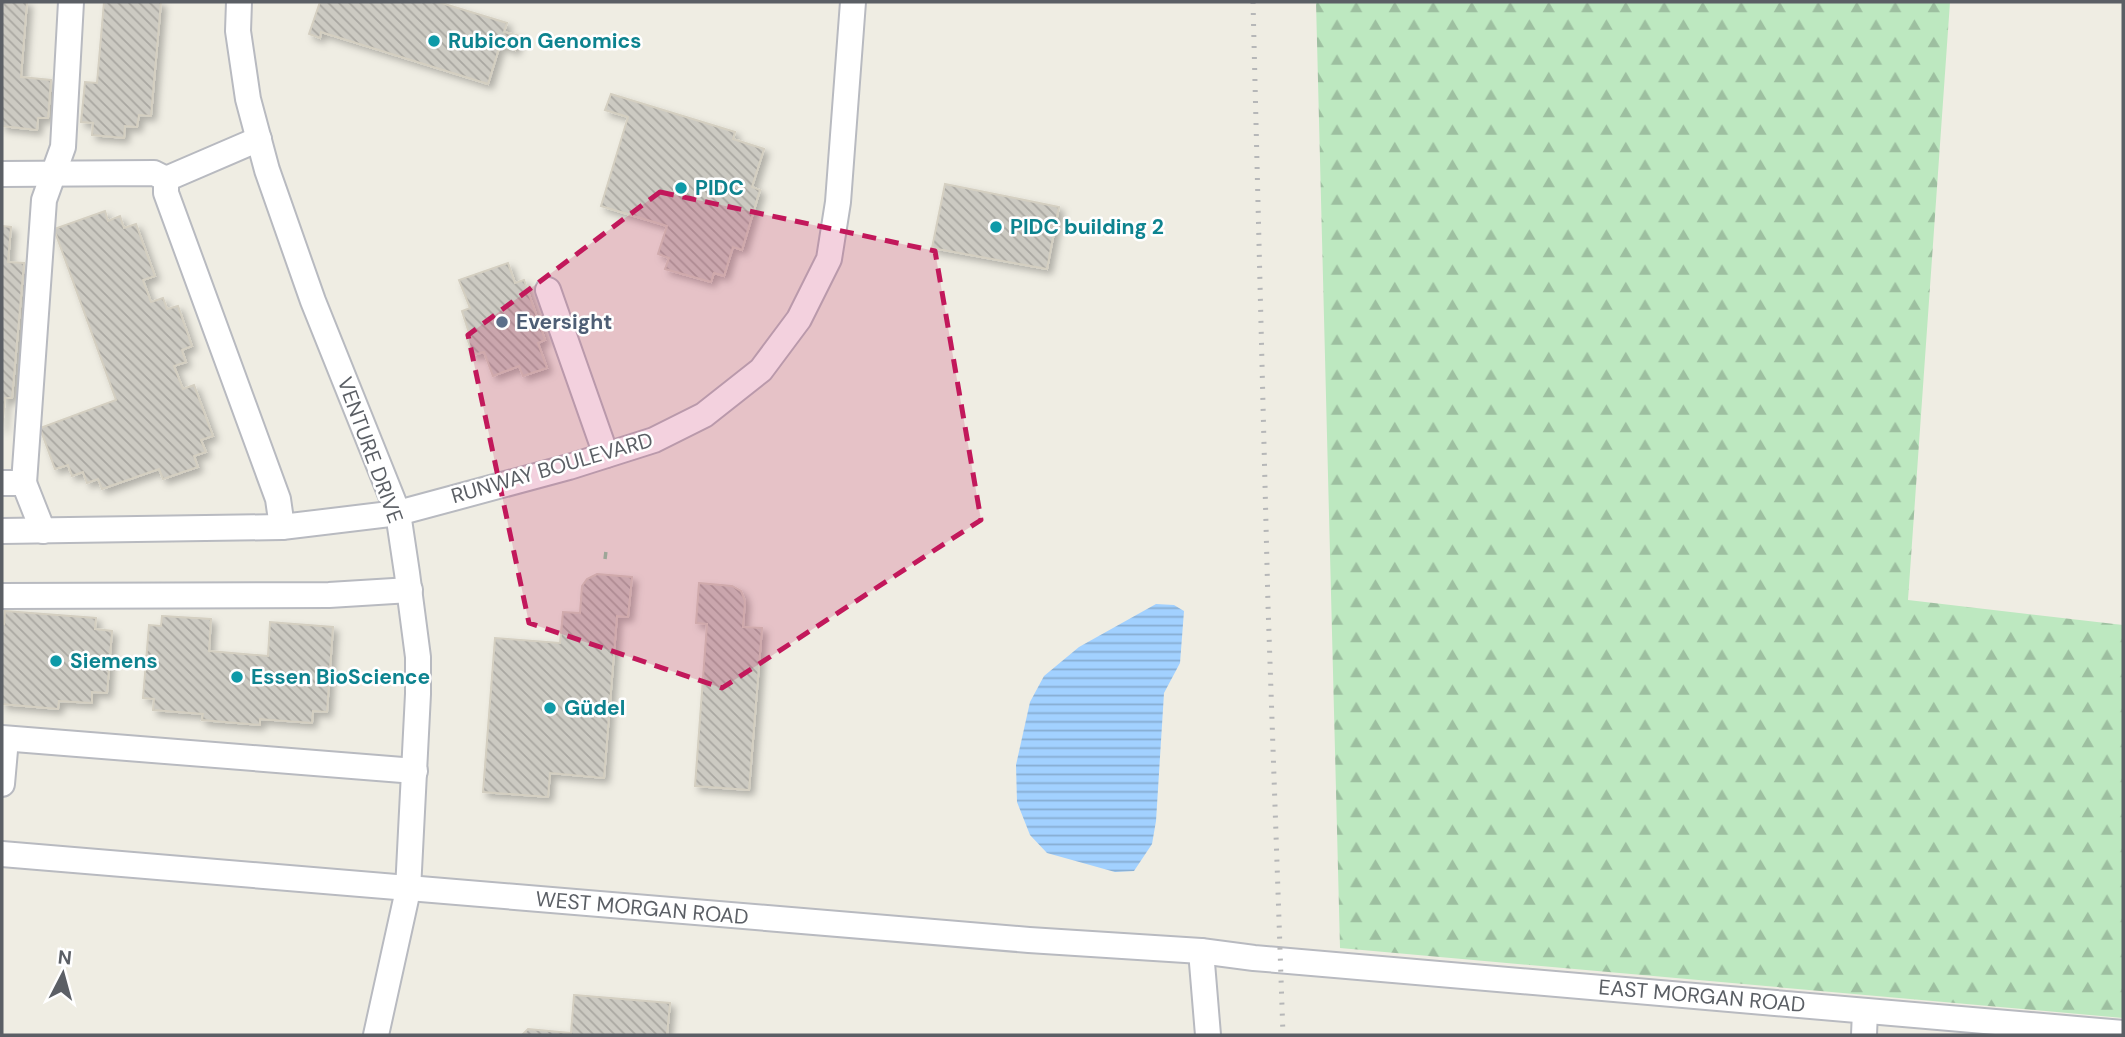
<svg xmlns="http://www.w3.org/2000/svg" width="2125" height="1037" font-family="'DM Sans',sans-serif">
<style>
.forest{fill:url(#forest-firs)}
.water{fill:url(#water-rules)}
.building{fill:url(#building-back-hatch);stroke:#d4cfc1;stroke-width:2;filter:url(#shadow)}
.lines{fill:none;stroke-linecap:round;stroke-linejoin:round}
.minor-casing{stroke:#b8bac0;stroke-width:28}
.path{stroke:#95caa8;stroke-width:3.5;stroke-dasharray:7 3.5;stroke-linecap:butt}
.minor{stroke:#fff;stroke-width:24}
.rail{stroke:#b6b7b8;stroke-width:5;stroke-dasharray:2 9;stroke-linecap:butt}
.marked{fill:#c2185b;fill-opacity:0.2;stroke:#c2185b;stroke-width:5;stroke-dasharray:14 9;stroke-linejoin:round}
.culture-dot{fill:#0f9aa8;stroke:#fff;stroke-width:2.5}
.service-dot{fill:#5c6f8a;stroke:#fff;stroke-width:2.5}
.labels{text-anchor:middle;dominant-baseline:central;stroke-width:5;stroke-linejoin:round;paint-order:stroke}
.culture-label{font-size:21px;font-weight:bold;fill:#0d838f;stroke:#fff;text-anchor:start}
.service-label{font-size:21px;font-weight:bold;fill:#4e5e75;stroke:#fff;text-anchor:start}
.street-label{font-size:21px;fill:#5b5f65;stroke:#fff}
</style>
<defs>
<pattern id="forest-firs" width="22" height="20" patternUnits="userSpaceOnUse" patternTransform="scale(1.75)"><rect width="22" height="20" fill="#bde8c0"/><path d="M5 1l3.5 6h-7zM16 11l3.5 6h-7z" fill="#9dbfa0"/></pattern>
<pattern id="water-rules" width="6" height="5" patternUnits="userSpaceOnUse" patternTransform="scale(1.75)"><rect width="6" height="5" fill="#a2d1ff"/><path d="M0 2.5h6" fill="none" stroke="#87add2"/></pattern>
<pattern id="building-back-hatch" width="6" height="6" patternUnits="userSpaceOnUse" patternTransform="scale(1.75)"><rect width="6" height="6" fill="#cccac2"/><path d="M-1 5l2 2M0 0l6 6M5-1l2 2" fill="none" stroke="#a9a7a1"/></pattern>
<filter id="shadow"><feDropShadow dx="4.5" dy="4.5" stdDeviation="3.5" flood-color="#0004"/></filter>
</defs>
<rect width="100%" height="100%" fill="#efede3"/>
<path class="forest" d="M1316,2H1950L1908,600L2123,625V1018L1340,948Z"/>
<path class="water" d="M1156,604L1174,605L1184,611L1180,663L1164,693L1156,821L1152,844L1134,871L1115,872L1047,853L1030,835L1017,802L1016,765L1030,702L1044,676L1079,647Z"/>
<g class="building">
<path d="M2,2H27L21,77L51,80L48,118H38L37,130L2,126Z"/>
<path d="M104,2H161L151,116L139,115L137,127L125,126L124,138L92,135L93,123L81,122L85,82L97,83Z"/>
<path d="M320,2H438L507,23L504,32L519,36L515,50L500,45L488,84L321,32L320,38L309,34Z"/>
<path d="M611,94L735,132L733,139L764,149L752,187L760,190L742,250L733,247L724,276L714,273L711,282L665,269L669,258L658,254L667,226L601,206L628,117L605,110Z"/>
<path d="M945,184L1059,207L1047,269L932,248Z"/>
<path d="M105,211L108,221L120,216L124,228L136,224L155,276L143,280L151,302L163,298L167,309L178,306L192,346L182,350L186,362L174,366L183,389L194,385L213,436L201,440L206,452L194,456L198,467L163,479L159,469L102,489L98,479L87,483L83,472L72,476L68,465L55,469L40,428L116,400L54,229Z"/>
<path d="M2,226L11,227L8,262L24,263L12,398H5L2,429Z"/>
<path d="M508,263L515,283L524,280L545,340L538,343L547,368L523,376L519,366L493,376L484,352L473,355L466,335L469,333L462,311L470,308L459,280Z"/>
<path d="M597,574L632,577L628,617L617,616L604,778L550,773L548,797L483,792L495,638L560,643L563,612L580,613L582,586L587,579Z"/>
<path d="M699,583L732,586L741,591L745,601L743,627L762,628L749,790L695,786L707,624L696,623Z"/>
<path d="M5,611L96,618L95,629L112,631L107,693L92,692V703L59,701L58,709L2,704V623L4,624Z"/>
<path d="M162,616L211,619L209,651L268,656L270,622L333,627L327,712L313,711L312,723L260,719V725L202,720L203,714L153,710L154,699L143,698L149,625L161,626Z"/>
<path d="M574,995L670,1003L667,1035H522L528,1029L571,1033Z"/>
</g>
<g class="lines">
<defs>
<g id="minor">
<path d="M239,2L238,31L248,99L267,170L313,301L398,513L407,573L418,657V694L408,890L376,1035"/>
<path d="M2,174L154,173L166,179L259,139"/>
<path d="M166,179V193L278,499L282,527"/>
<path d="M548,290L606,455"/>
<path d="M2,483H24L43,531"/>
<path d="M24,483L44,200L63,147L71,2"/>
<path d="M2,531L282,527L398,513L569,467L654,440L704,415L761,370L799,319L829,259L838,202L853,2"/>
<path d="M2,596L329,595L410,590"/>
<path d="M2,738L415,771"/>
<path d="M2,784L6,739"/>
<path d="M2,854L1029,940L1201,951L1254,958L2123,1033"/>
<path d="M1201,951L1208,1035"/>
<path d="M1864,1035L1865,1011"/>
</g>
</defs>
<use href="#minor" class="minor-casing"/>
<path class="path" d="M605,559L606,551"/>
<use href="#minor" class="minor"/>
<path class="rail" d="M1253,2L1268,605L1283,1035"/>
</g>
<path class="marked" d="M660,192L935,251L981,520L722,688L529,623L468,335Z"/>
<g class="culture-dot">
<circle cx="434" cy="41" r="7"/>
<circle cx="681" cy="188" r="7"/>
<circle cx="996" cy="227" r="7"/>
<circle cx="56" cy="661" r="7"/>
<circle cx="237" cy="677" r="7"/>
<circle cx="550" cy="708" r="7"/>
</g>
<circle class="service-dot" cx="502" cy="322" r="7"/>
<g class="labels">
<g class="culture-label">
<text x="448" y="41">Rubicon Genomics</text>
<text x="695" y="188">PIDC</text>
<text x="1010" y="227">PIDC building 2</text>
<text x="70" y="661">Siemens</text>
<text x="251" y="677">Essen BioScience</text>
<text x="564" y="708">Güdel</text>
</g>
<g class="service-label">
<text x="516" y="322">Eversight</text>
</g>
<g class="street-label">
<text transform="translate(370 450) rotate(70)">VENTURE DRIVE</text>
<text transform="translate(552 468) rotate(-16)">RUNWAY BOULEVARD</text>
<text transform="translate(642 908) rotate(5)">WEST MORGAN ROAD</text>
<text transform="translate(1702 996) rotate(5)">EAST MORGAN ROAD</text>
</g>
</g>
<rect width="2125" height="1037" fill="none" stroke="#5b5f65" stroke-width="7"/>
<g transform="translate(63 974) rotate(6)" stroke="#ffffff" stroke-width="5" paint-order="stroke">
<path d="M0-5L12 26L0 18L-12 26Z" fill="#5b5f65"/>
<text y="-10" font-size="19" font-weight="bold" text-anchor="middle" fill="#5b5f65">N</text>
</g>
</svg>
